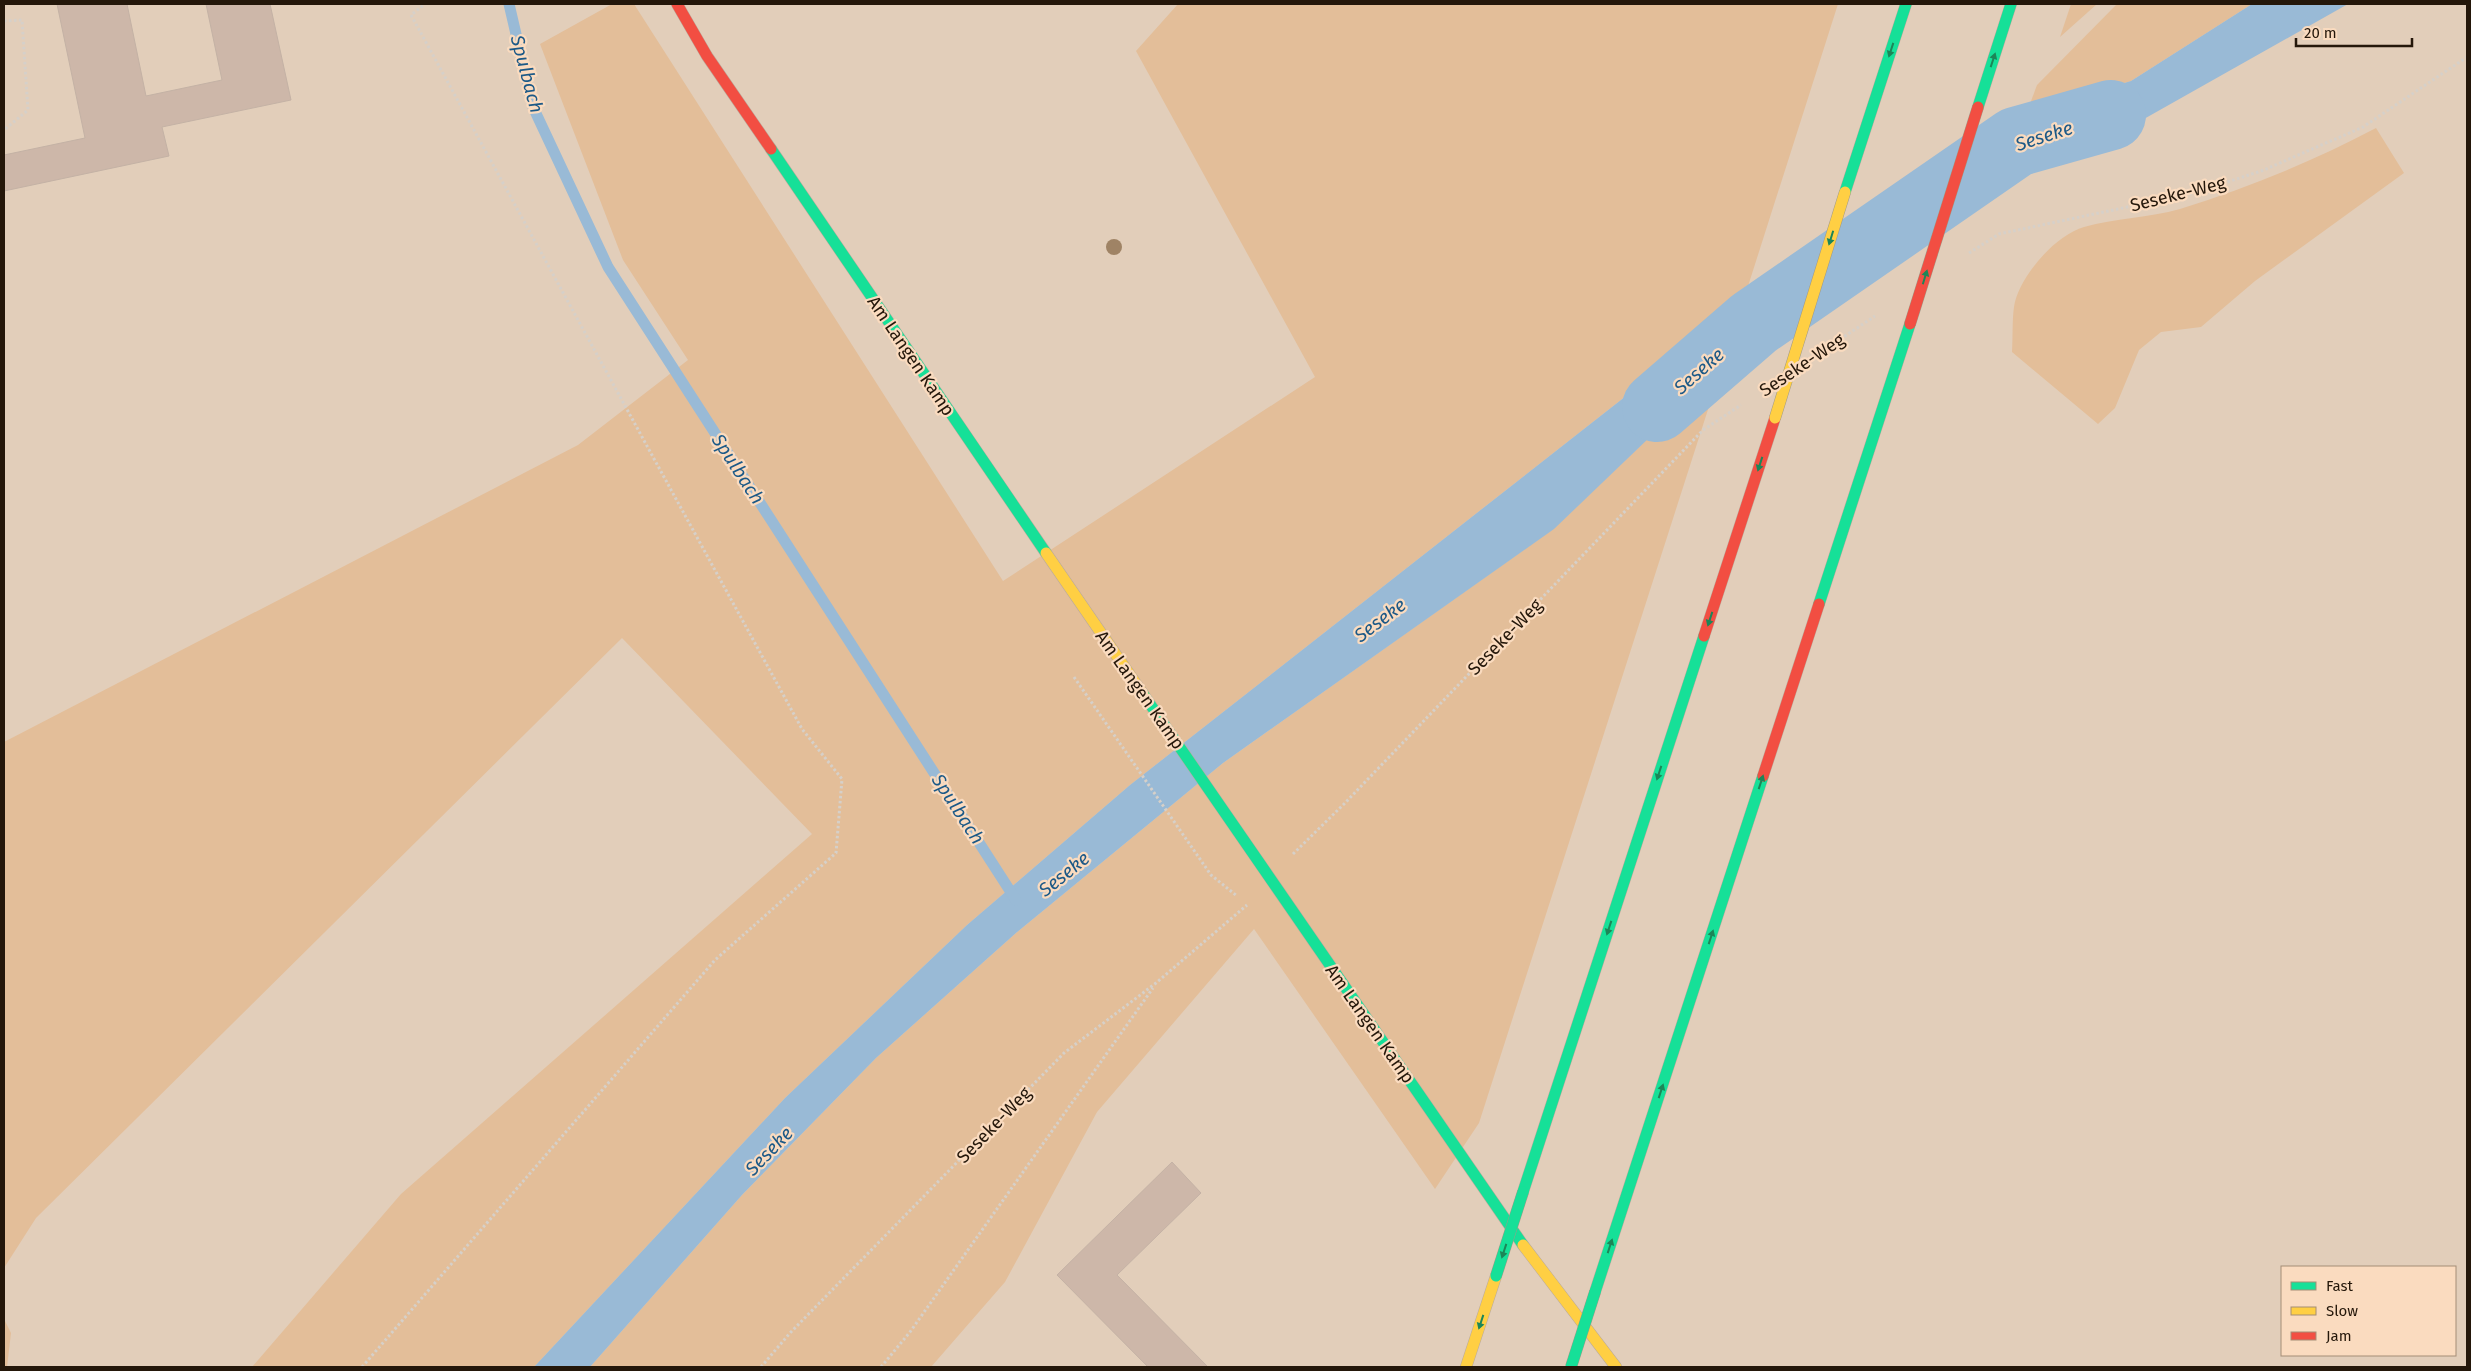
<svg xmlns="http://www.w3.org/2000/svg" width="2471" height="1371" font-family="'Fira Sans',sans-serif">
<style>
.green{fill:#e3be99}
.water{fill:#99bad6}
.pier{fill:#e2ceba}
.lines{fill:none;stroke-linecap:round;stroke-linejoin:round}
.stream{stroke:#99bad6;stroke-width:11}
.river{stroke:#99bad6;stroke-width:70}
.building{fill:#cdb7a9;stroke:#c4b2a5}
.fast-casing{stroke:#bbab9c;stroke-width:12}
.slow-casing{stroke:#bbab9c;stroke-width:12}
.jam-casing{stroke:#bbab9c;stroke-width:12}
.path{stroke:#d6d0c9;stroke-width:3;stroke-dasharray:2.5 2.5;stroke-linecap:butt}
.fast{stroke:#16e098;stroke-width:11}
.slow{stroke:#ffcf43;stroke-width:11}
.jam{stroke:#f24e42;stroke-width:11}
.fast-bridge-casing{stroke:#a09986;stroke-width:12;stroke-linecap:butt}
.slow-bridge-casing{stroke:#a09986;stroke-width:12;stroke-linecap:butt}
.jam-bridge-casing{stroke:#a09986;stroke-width:12;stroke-linecap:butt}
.fast-bridge{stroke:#16e098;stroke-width:11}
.slow-bridge{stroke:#ffcf43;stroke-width:11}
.jam-bridge{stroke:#f24e42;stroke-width:11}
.tree{fill:#9f8365}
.oneway{fill:#1c8658}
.labels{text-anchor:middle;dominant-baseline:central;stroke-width:4.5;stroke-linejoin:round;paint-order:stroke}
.street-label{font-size:18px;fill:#24170a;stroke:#fadbbf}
.water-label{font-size:19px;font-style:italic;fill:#1c5987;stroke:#fadbbf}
</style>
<rect width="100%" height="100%" fill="#e2ceba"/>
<g class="green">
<path d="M612,4H634L1003,581L1315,377L1136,51L1178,4H1838L1742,305L1130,785L967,925L785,1098L534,1367H252L401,1194L812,834L622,638L36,1218L4,1268V742L578,445L688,360L623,260L540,44Z"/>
<path d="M2071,4H2097L2060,37Z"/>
<path d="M2117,4H2252L2131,81L2027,112L2037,85Z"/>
<path d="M2376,128L2404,173L2255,281L2201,327L2161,332L2139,350L2115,408L2098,424L2012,352C2013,337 2012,321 2014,307C2018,278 2055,235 2084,227C2115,218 2149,218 2180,209C2247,188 2314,161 2376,128Z"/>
<path d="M1721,369L1479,1123L1435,1189L1254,929L1097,1112L1005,1282L931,1367H590L742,1195L876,1058L1016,933L1223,763L1553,529Z"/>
<path d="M4,1319L11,1333L7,1367H4Z"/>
</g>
<g class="water">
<path d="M2252,4H2348L2112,137L2012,160L2027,112L2131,81Z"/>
<path d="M1742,305L1721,369L1554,529L1223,763L1016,933L876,1058L742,1195L590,1367H534L785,1098L967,925L1130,785Z"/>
</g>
<path class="pier" d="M2037,107L2019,161L2011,163L2010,160L2025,111Z"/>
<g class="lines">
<path class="stream" d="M509,4L533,107L608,267L1016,900"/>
<path class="river" d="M1657,407L1754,323L2016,142L2111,115"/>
</g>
<g class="building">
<path d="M57,4H127L146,96L222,80L206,4H270L291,100L162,127L169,156L4,191V155L85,138Z"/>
<path d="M1172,1162L1201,1193L1117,1275L1208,1367H1148L1057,1275Z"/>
</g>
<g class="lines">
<defs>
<g id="fast">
<path d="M1978,107L2011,4"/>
<path d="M771,149L1046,553"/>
<path d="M1845,192L1906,4"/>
<path d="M1819,604L1910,324"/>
<path d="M1143,694L1523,1245"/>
<path d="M1523,1192L1704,636"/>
<path d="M1595,1292L1763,776"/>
</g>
<g id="slow">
<path d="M1046,553L1143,694"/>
<path d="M1523,1245L1616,1367"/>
<path d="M1466,1367L1496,1276"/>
</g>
<g id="jam">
<path d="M677,4L707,56L771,149"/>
<path d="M1704,636L1775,418"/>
<path d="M1763,776L1819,604"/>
</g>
</defs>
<use href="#fast" class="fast-casing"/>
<use href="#slow" class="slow-casing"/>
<use href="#jam" class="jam-casing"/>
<g class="path">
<path d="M4,21L22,20L28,110L4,130"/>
<path d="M1969,253L1999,234L2194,193L2264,170L2363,127L2467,57"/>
<path d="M1836,342L1875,316"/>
<path d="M1074,677L1211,875L1237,896"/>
<path d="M1293,854L1344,804L1703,430L1741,405"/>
<path d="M362,1367L715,960L836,853L842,779L802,729L411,15L425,4"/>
<path d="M761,1367L790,1333L1064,1053L1156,983L1247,905"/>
<path d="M881,1367L910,1332L1153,988"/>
</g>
<use href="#fast" class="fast"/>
<use href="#slow" class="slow"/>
<use href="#jam" class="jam"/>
<defs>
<g id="fast-bridge">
<path d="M1496,1276L1523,1192"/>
<path d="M1571,1367L1595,1292"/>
</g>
<path id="slow-bridge" d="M1775,418L1845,192"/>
<path id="jam-bridge" d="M1910,324L1978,107"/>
</defs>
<use href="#fast-bridge" class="fast-bridge-casing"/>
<use href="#slow-bridge" class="slow-bridge-casing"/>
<use href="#jam-bridge" class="jam-bridge-casing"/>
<use href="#fast-bridge" class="fast-bridge"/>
<use href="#slow-bridge" class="slow-bridge"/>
<use href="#jam-bridge" class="jam-bridge"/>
</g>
<circle class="tree" cx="1114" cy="247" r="8"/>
<defs><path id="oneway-solid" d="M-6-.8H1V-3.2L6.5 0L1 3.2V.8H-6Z" transform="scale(1.25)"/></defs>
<g class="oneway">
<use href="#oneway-solid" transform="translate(1891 50) rotate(108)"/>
<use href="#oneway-solid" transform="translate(1993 60) rotate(-72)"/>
<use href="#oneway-solid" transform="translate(1831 238) rotate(107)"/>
<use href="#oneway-solid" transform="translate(1925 277) rotate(-73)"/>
<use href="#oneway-solid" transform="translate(1760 464) rotate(108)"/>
<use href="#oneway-solid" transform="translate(1710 619) rotate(108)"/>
<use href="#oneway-solid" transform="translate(1659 773) rotate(108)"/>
<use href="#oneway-solid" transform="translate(1761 782) rotate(-72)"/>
<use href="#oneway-solid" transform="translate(1609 928) rotate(108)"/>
<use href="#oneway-solid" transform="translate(1711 937) rotate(-72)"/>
<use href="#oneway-solid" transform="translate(1661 1091) rotate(-72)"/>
<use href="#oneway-solid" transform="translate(1610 1246) rotate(-72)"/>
<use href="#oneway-solid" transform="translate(1504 1251) rotate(108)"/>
<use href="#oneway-solid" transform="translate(1481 1322) rotate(108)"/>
</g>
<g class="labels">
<g class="street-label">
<text transform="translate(2178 194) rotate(-14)">Seseke-Weg</text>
<text transform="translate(911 356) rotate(56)">Am Langen Kamp</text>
<text transform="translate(1802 365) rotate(-34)">Seseke-Weg</text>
<text transform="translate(1505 637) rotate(-46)">Seseke-Weg</text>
<text transform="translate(1140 690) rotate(55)">Am Langen Kamp</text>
<text transform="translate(1370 1024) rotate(55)">Am Langen Kamp</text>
<text transform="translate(994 1125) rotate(-46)">Seseke-Weg</text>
</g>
<g class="water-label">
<text transform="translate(527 74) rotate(75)">Spulbach</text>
<text transform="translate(2044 136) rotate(-18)">Seseke</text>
<text transform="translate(1699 371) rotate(-41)">Seseke</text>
<text transform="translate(738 469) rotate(57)">Spulbach</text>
<text transform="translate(1380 620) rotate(-37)">Seseke</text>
<text transform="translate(958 809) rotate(57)">Spulbach</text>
<text transform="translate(1064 874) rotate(-39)">Seseke</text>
<text transform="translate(769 1151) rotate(-46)">Seseke</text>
</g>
</g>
<rect width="2471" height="1371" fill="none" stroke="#24170a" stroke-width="10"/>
<rect x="2281" y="1266" width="175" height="90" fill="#fadbbf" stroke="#a48d77"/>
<rect x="2291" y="1282" width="25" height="8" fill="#16e098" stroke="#a48d77"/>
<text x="2326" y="1291" font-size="15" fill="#24170a">Fast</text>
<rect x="2291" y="1307" width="25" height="8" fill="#ffcf43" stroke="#a48d77"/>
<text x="2326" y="1316" font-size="15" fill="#24170a">Slow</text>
<rect x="2291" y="1332" width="25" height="8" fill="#f24e42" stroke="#a48d77"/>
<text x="2326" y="1341" font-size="15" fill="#24170a">Jam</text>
<path d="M2296 38v8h116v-8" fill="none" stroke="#24170a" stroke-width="2.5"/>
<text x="2304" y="38" font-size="15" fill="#24170a" stroke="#fadbbf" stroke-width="4" paint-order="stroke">20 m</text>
</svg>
